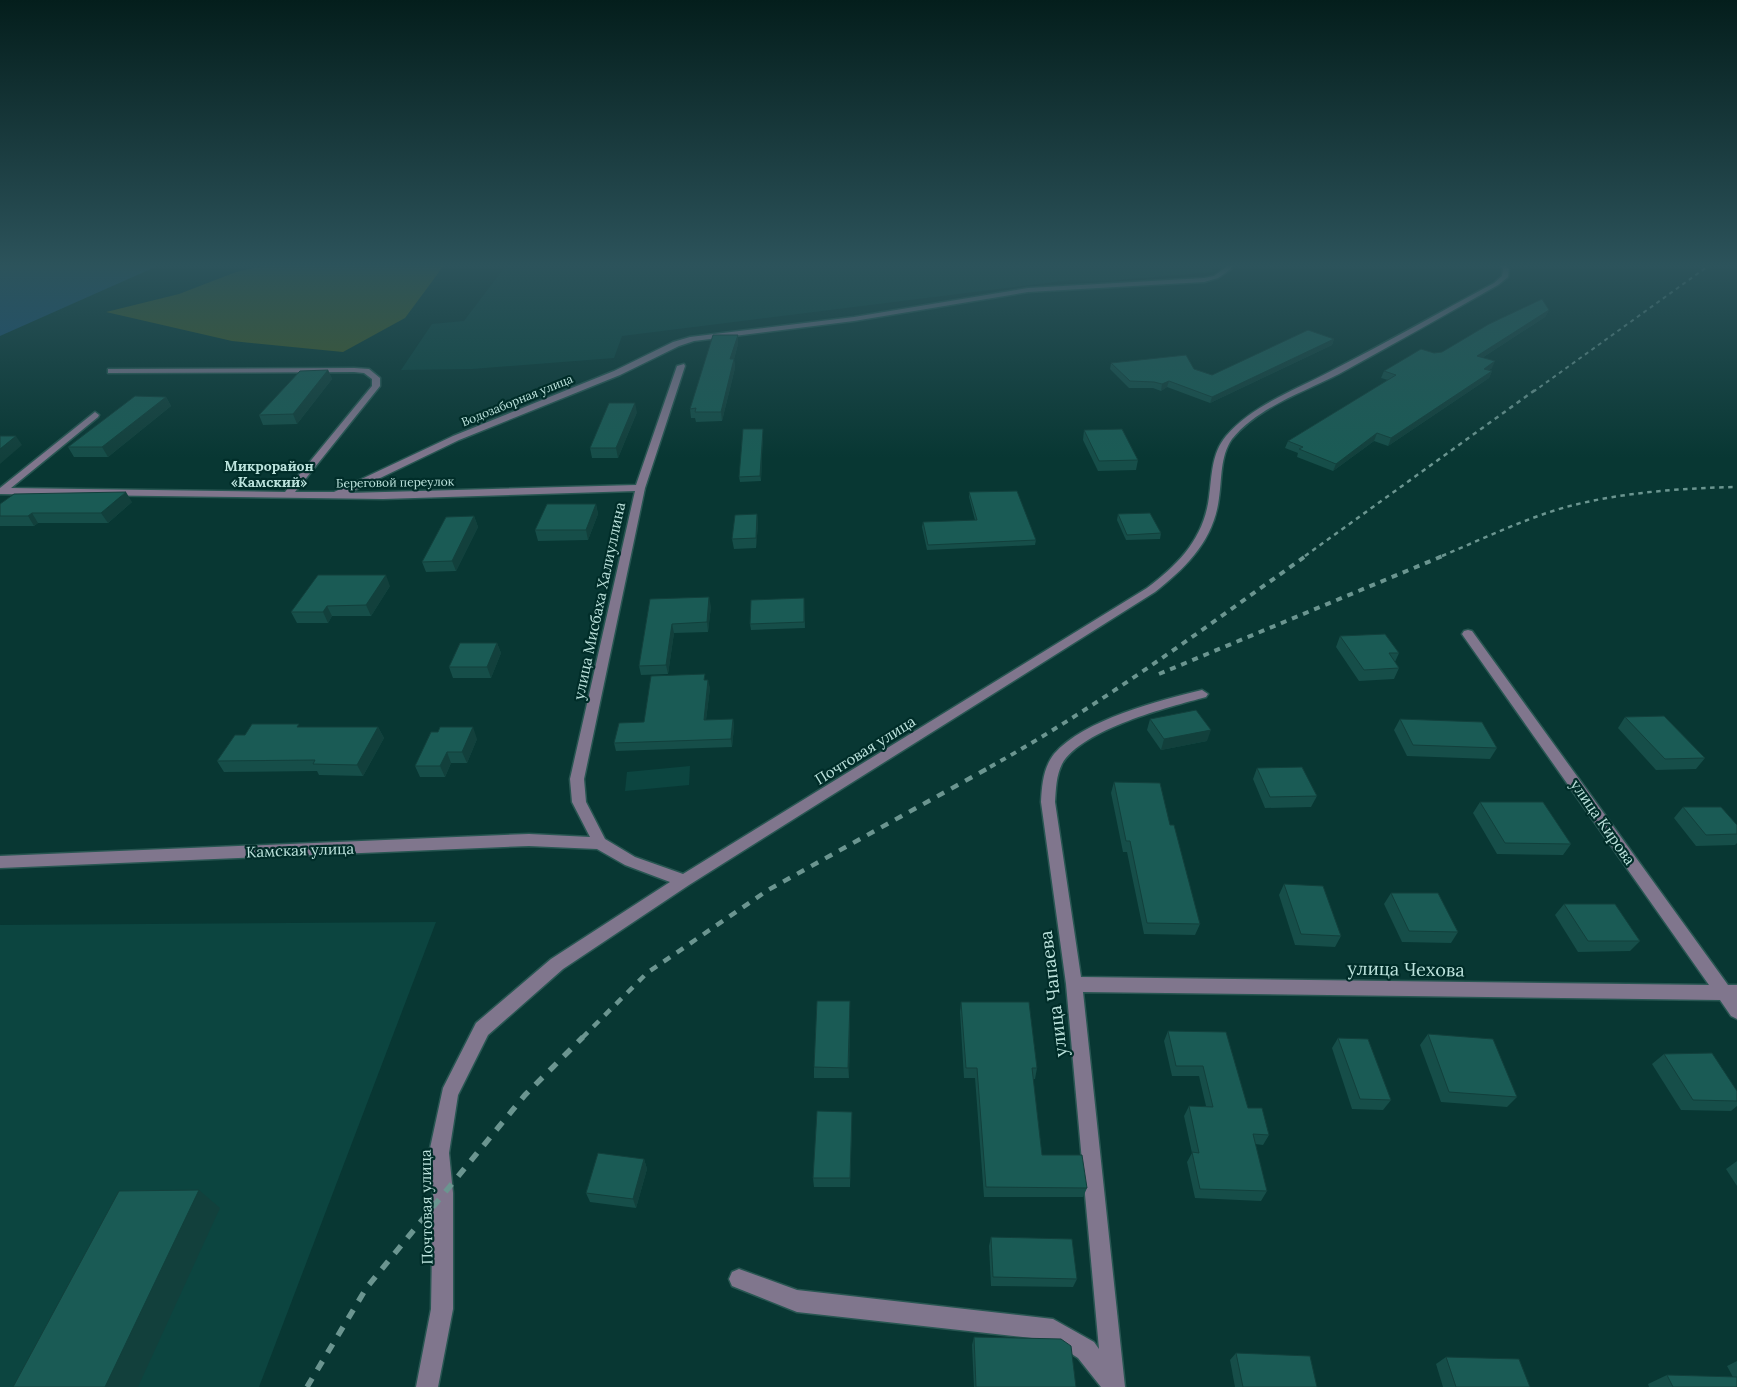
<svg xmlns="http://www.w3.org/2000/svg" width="1737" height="1387" font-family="Lora,serif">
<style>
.built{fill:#0c4540}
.green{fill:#475a22}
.water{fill:#1a4e76}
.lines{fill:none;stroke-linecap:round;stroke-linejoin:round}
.minor-casing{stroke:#285652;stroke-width:3}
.minor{fill:#80768d;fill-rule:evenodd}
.rail-far4{stroke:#6b9590;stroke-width:2;stroke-dasharray:4 4;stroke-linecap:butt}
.rail-far3{stroke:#6b9590;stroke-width:2.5;stroke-dasharray:4.5 4.5;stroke-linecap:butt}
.rail-far2{stroke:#6b9590;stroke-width:4;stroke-dasharray:6 6;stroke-linecap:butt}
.rail-far1{stroke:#6b9590;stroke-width:4.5;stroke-dasharray:8 8;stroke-linecap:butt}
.rail{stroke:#6b9590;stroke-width:5.5;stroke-dasharray:10 10;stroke-linecap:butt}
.wall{fill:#164e49}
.shaded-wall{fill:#12403c}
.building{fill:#1a5b55;stroke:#12403c}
.labels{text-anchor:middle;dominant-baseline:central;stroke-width:4.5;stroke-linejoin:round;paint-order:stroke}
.far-street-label{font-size:12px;fill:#bce3dd;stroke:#002d29}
.far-neighbourhood-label{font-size:14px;font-weight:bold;fill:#bce3dd;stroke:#002d29}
.street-label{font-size:15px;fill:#bce3dd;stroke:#002d29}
.near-street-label{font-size:18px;fill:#bce3dd;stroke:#002d29}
</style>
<rect width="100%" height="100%" fill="#083733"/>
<g class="built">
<path d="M507,264H1204L1203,266L1210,267L1215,272L1106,281L1071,280L622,336L614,358L472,369L401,370L432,324L464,321Z"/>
<path d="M690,766L689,785L625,791L627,772Z"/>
<path d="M436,922L259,1387H0V925Z"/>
</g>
<path class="green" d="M271,264H445L405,318L343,352L232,341L106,312L179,294L236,272Z"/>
<path class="water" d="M0,264H162L0,336Z"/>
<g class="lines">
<defs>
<g id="minor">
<path d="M1226,264H1232L1231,269L1218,278L1204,282L1028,292L854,321L694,341L679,346L620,375L459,440L349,493L636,485L677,366L684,364L685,366L645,488L584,779L586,802L605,839L635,857L683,874L1147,588C1179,564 1204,538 1209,497C1212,477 1211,454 1226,436C1252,405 1296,390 1331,371C1386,343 1440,312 1494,283L1502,276L1503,269L1498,264H1504L1509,269L1508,277L1498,285C1445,315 1392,345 1339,374C1304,392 1258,407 1232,439C1220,456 1222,479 1219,498C1214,540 1187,567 1155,592L689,885L563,969L488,1035L458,1095L449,1153L453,1193V1309L438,1387H416L431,1309L433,1193L429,1153L443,1088L476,1023L551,959L670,882L625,865L597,849L529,846L0,868V856L529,834L590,837L572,802L570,779L635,491L383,499L0,494V488L95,412L99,415L98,417L11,488L285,492L372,386V379L364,373L354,372L108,373V369H111L354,368L369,369L380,378V386L295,492H334L453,436L614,371L673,342L690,337L854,317L1028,288L1204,278L1214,276L1226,267Z"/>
<path d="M1468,630L1472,631L1728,985H1737V1019L1731,1016L1720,1000L1083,992L1125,1387H1101L1078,1358L1050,1340L797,1312L732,1286L729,1279L732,1272L739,1269L797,1290L1053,1319L1094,1342L1099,1349L1066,984L1041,802C1042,785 1043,768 1054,754C1083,720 1160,700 1202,690L1208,694L1206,697C1169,707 1082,729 1062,764C1056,776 1056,789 1055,802L1081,977L1709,985L1464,637L1462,634L1464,631Z"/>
</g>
</defs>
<use href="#minor" class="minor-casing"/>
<use href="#minor" class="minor"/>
<path class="rail-far4" d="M1533,392L1711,264"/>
<g class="rail-far3">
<path d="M1305,556L1535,390"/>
<path d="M1442,556C1475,542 1507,527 1541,515C1598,494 1676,488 1737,487"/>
</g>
<g class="rail-far2">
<path d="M1159,674L1445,555"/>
<path d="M990,767C1101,705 1203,629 1307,555"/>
</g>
<path class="rail-far1" d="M582,1038L647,973L768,890L992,766"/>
<path class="rail" d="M307,1387L367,1287L525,1095L583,1037"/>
</g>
<g class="wall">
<path d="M1549,310L1545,317L1482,358L1492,368L1489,370L1492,371L1489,378L1388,446L1374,441L1333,471L1297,457L1298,453L1285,448L1288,441L1388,380L1381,378L1384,371L1434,353L1442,352Z"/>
<path d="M1334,339L1332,345L1210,403L1167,387L1161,391L1153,388H1129L1110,369L1111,363L1194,369L1212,375Z"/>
<path d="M738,344L734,359L735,368L722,421L696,422L695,418H691L690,409Z"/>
<path d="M328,370L332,379L297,424L263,425L259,415Z"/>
<path d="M166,397L171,406L108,457H74L68,447Z"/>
<path d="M637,412L618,458H592L590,448Z"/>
<path d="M763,429L761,481L740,482L739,477Z"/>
<path d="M1084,430L1138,460L1136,470L1098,471L1083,440Z"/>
<path d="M969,492L1036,540L1035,545L927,550L922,527L923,522L975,520L969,497Z"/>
<path d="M132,502L108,523H38L34,526H0V504Z"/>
<path d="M596,504L598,514L588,540L538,541L535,530Z"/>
<path d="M757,514L758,524L756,548L734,549L732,539Z"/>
<path d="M1118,514L1161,533L1160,539L1126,540L1117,520Z"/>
<path d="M474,516L478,527L456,571L426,572L422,562Z"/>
<path d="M390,586L371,616H332L328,623H297L291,612Z"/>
<path d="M804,598L805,628L751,630L750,624Z"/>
<path d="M650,599L711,606L708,632L674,633L668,674L641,675L639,666Z"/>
<path d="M1340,636L1399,653L1395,662L1399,668L1394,679L1359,681L1336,647Z"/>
<path d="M497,643L501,653L491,678H453L449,667Z"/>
<path d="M706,680L710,688L706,720L733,719L734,727L732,747L616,751L614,743Z"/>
<path d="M1625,717L1705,758L1696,769L1656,770L1618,728Z"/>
<path d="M1150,719L1207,741L1161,750L1147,730Z"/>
<path d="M1400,719L1497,748L1490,759L1407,756L1394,730Z"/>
<path d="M300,727H378L384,738L363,776L319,775L317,771L224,772L217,761L245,735Z"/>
<path d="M477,739L467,763H451L445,777H420L415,766Z"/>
<path d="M1257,768L1317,796L1311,807L1265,808L1253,779Z"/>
<path d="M1114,782L1170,825L1200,924L1195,935L1144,934L1127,852H1123L1111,793Z"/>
<path d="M1480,802L1571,844L1563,855L1497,854L1473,813Z"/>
<path d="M1683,807L1737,825V843L1735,845L1696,846L1674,818Z"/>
<path d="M1284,884L1341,936L1335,947L1295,945L1279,895Z"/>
<path d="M1391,893L1458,932L1451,943L1402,942L1384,904Z"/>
<path d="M1564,904L1640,941L1630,951L1578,952L1555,915Z"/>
<path d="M961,1002L1037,1068L1035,1079H1033L1042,1155L1087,1188L1083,1197H984L975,1078H964L960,1012Z"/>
<path d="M850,1012L849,1078H814V1067Z"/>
<path d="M1168,1031L1248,1108L1269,1135L1263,1145L1255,1144L1267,1191L1261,1201L1195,1198L1187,1162L1192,1153L1184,1116L1189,1106H1206L1199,1076H1172L1164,1041Z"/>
<path d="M1428,1034L1517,1097L1507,1107L1441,1102L1420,1045Z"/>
<path d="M1338,1038L1391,1100L1383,1110L1352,1109L1332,1048Z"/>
<path d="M1664,1054L1737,1091V1106L1731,1111L1681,1110L1652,1064Z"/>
<path d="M852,1121L850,1187H814L813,1178Z"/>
<path d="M644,1159L647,1169L636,1208L590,1202L586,1193Z"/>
<path d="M1737,1161V1186L1726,1169Z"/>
<path d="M991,1237L1077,1279L1073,1287L991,1286L989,1246Z"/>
<path d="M974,1337L1076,1387H974L972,1345Z"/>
<path d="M1236,1353L1317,1387H1235L1230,1360Z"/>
<path d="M1446,1357L1530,1387H1443L1436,1364Z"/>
<path d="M1737,1361V1387H1649L1648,1384L1667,1375L1733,1377L1727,1366Z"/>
</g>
<g class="shaded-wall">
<path d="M1549,310L1545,317L1474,363L1477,356Z"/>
<path d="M738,335V344L734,359L735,368L722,421L721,412L730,359Z"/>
<path d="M1334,339L1332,345L1210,403L1212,397Z"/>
<path d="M1495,361L1492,368L1481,376L1484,369Z"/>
<path d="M328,370L332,379L297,424L293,414Z"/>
<path d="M1492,371L1489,378L1388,446L1391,438Z"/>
<path d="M1169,381L1167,387L1161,391L1162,384Z"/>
<path d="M166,397L171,406L108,457L102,447Z"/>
<path d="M635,403L637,412L618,458L616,448Z"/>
<path d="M763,429V434L761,481L760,476Z"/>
<path d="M1377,433L1374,441L1333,471L1336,464Z"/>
<path d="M16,436L22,445L0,464V449Z"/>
<path d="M126,492L132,502L108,523L101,513Z"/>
<path d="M596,504L598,514L588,540L586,530Z"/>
<path d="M32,513L38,523L34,526L28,516Z"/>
<path d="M757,514L758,524L756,548V538Z"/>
<path d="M474,516L478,527L456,571L452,561Z"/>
<path d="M386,575L390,586L371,616L366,605Z"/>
<path d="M709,597L711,606L708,632L707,622Z"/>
<path d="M327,606L332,616L328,623L323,612Z"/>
<path d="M672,624L674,633L668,674L666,665Z"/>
<path d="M497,643L501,653L491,678L487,667Z"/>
<path d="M708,680L710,688L705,728L704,720Z"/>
<path d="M733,719L734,727L732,747L731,739Z"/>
<path d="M378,727L384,738L363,776L357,765Z"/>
<path d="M473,727L477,739L467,763L462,752Z"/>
<path d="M1211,730L1207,741L1161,750L1164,739Z"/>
<path d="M447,752L451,763L445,777L440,766Z"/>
<path d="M850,1001V1012L849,1078L848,1068Z"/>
<path d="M852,1112V1121L850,1187V1178Z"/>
<path d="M644,1159L647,1169L636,1208L633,1199Z"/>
<path d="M199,1190L220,1208L138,1387H105Z"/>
</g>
<g class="building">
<path d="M1542,299L1549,310L1477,356L1495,361L1484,369L1492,371L1391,438L1377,433L1336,464L1299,449L1303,447L1288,441L1396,375L1384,371L1421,349L1434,353L1442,352L1489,324Z"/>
<path d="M1308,330L1334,339L1212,397L1169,381L1162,384L1154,382L1130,381L1111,363L1186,355L1194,369L1212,375Z"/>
<path d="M713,335H738L730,359H734L721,412H695L696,408L690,409Z"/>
<path d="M328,370L293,414L259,415L300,371Z"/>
<path d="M135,396L166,397L102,447H68Z"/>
<path d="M609,403H635L616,448H590Z"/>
<path d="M743,429H763L760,476L739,477Z"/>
<path d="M1122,429L1138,460L1099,461L1084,430Z"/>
<path d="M0,436H16L0,449Z"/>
<path d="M1017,491L1036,540L928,545L923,522L977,520L969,492Z"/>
<path d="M126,492L101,513H32L28,516H0V504L14,494Z"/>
<path d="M547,504H596L586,530H535Z"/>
<path d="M1150,513L1161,533L1127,535L1118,514Z"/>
<path d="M757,514L756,538L732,539L735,515Z"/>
<path d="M474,516L452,561L422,562L446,517Z"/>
<path d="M318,575H386L366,605L327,606L323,612H291Z"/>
<path d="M709,597L707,622L672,624L666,665L639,666L650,599Z"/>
<path d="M804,598V622L750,624L751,600Z"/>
<path d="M1385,634L1399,653H1389L1399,668L1364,670L1340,636Z"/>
<path d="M460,643H497L487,667H449Z"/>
<path d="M705,674L704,680H708L704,720L733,719L731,739L614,743L619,723L644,722L651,676Z"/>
<path d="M1196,710L1211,730L1164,739L1150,719Z"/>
<path d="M1664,716L1705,758L1665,759L1625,717Z"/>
<path d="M1400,719L1482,722L1497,748L1413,745Z"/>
<path d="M252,724H299L297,727H378L357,765L313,764L315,760L217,761L235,735H245Z"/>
<path d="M440,727H473L462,752H447L440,766H415L431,732H438Z"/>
<path d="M1302,767L1317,796L1270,797L1257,768Z"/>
<path d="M1114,782L1160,783L1170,825H1174L1200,924L1147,923L1130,841H1126Z"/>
<path d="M1480,802H1543L1571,844L1505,843Z"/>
<path d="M1683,807H1721L1737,825V834L1706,835Z"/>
<path d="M1284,884L1323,886L1341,936L1301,934Z"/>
<path d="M1391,893H1438L1458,932L1409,931Z"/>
<path d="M1564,904H1615L1640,941H1588Z"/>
<path d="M817,1001H850L848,1068L814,1067Z"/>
<path d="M961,1002H1029L1037,1068H1032L1042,1155H1082L1087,1188L986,1187L977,1068H966Z"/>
<path d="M1168,1031L1226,1032L1248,1108H1262L1269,1135L1253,1134L1267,1191L1200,1189L1192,1152L1199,1153L1189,1106L1213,1107L1203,1066H1176Z"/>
<path d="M1428,1034L1493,1039L1517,1097L1449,1092Z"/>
<path d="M1338,1038L1368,1039L1391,1100L1360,1099Z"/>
<path d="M1712,1053L1737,1091V1101L1693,1100L1664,1054Z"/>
<path d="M817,1111L852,1112L850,1178H813Z"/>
<path d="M598,1153L644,1159L633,1199L586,1193Z"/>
<path d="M199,1190L105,1387H13L119,1191Z"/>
<path d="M991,1237L1072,1239L1077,1279L993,1277Z"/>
<path d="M974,1337L1061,1339L1071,1346L1076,1387H976Z"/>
<path d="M1236,1353L1310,1356L1317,1387H1243Z"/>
<path d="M1446,1357L1519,1359L1530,1387H1456Z"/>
<path d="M1667,1375L1737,1377V1387H1673Z"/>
</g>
<linearGradient id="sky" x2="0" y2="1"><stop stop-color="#041e1c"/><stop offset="0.58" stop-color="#2c535b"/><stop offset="1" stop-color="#2c535b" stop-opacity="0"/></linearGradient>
<rect width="1737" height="458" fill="url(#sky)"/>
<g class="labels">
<g class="far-street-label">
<text transform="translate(517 400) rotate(-22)">Водозаборная улица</text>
<text transform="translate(395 482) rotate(-1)">Береговой переулок</text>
</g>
<g class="far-neighbourhood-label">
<text x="269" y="466">Микрорайон<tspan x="269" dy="16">«Камский»</tspan></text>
</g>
<g class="street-label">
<text transform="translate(599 601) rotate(-78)">улица Мисбаха Халиуллина</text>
<text transform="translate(865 750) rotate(-32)">Почтовая улица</text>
<text transform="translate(1603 822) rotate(55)">улица Кирова</text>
<text transform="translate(300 850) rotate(-2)">Камская улица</text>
<text transform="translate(426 1207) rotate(-91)">Почтовая улица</text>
</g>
<g class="near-street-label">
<text transform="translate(1406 969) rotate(1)">улица Чехова</text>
<text transform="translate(1053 994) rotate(-97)">улица Чапаева</text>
</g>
</g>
</svg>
